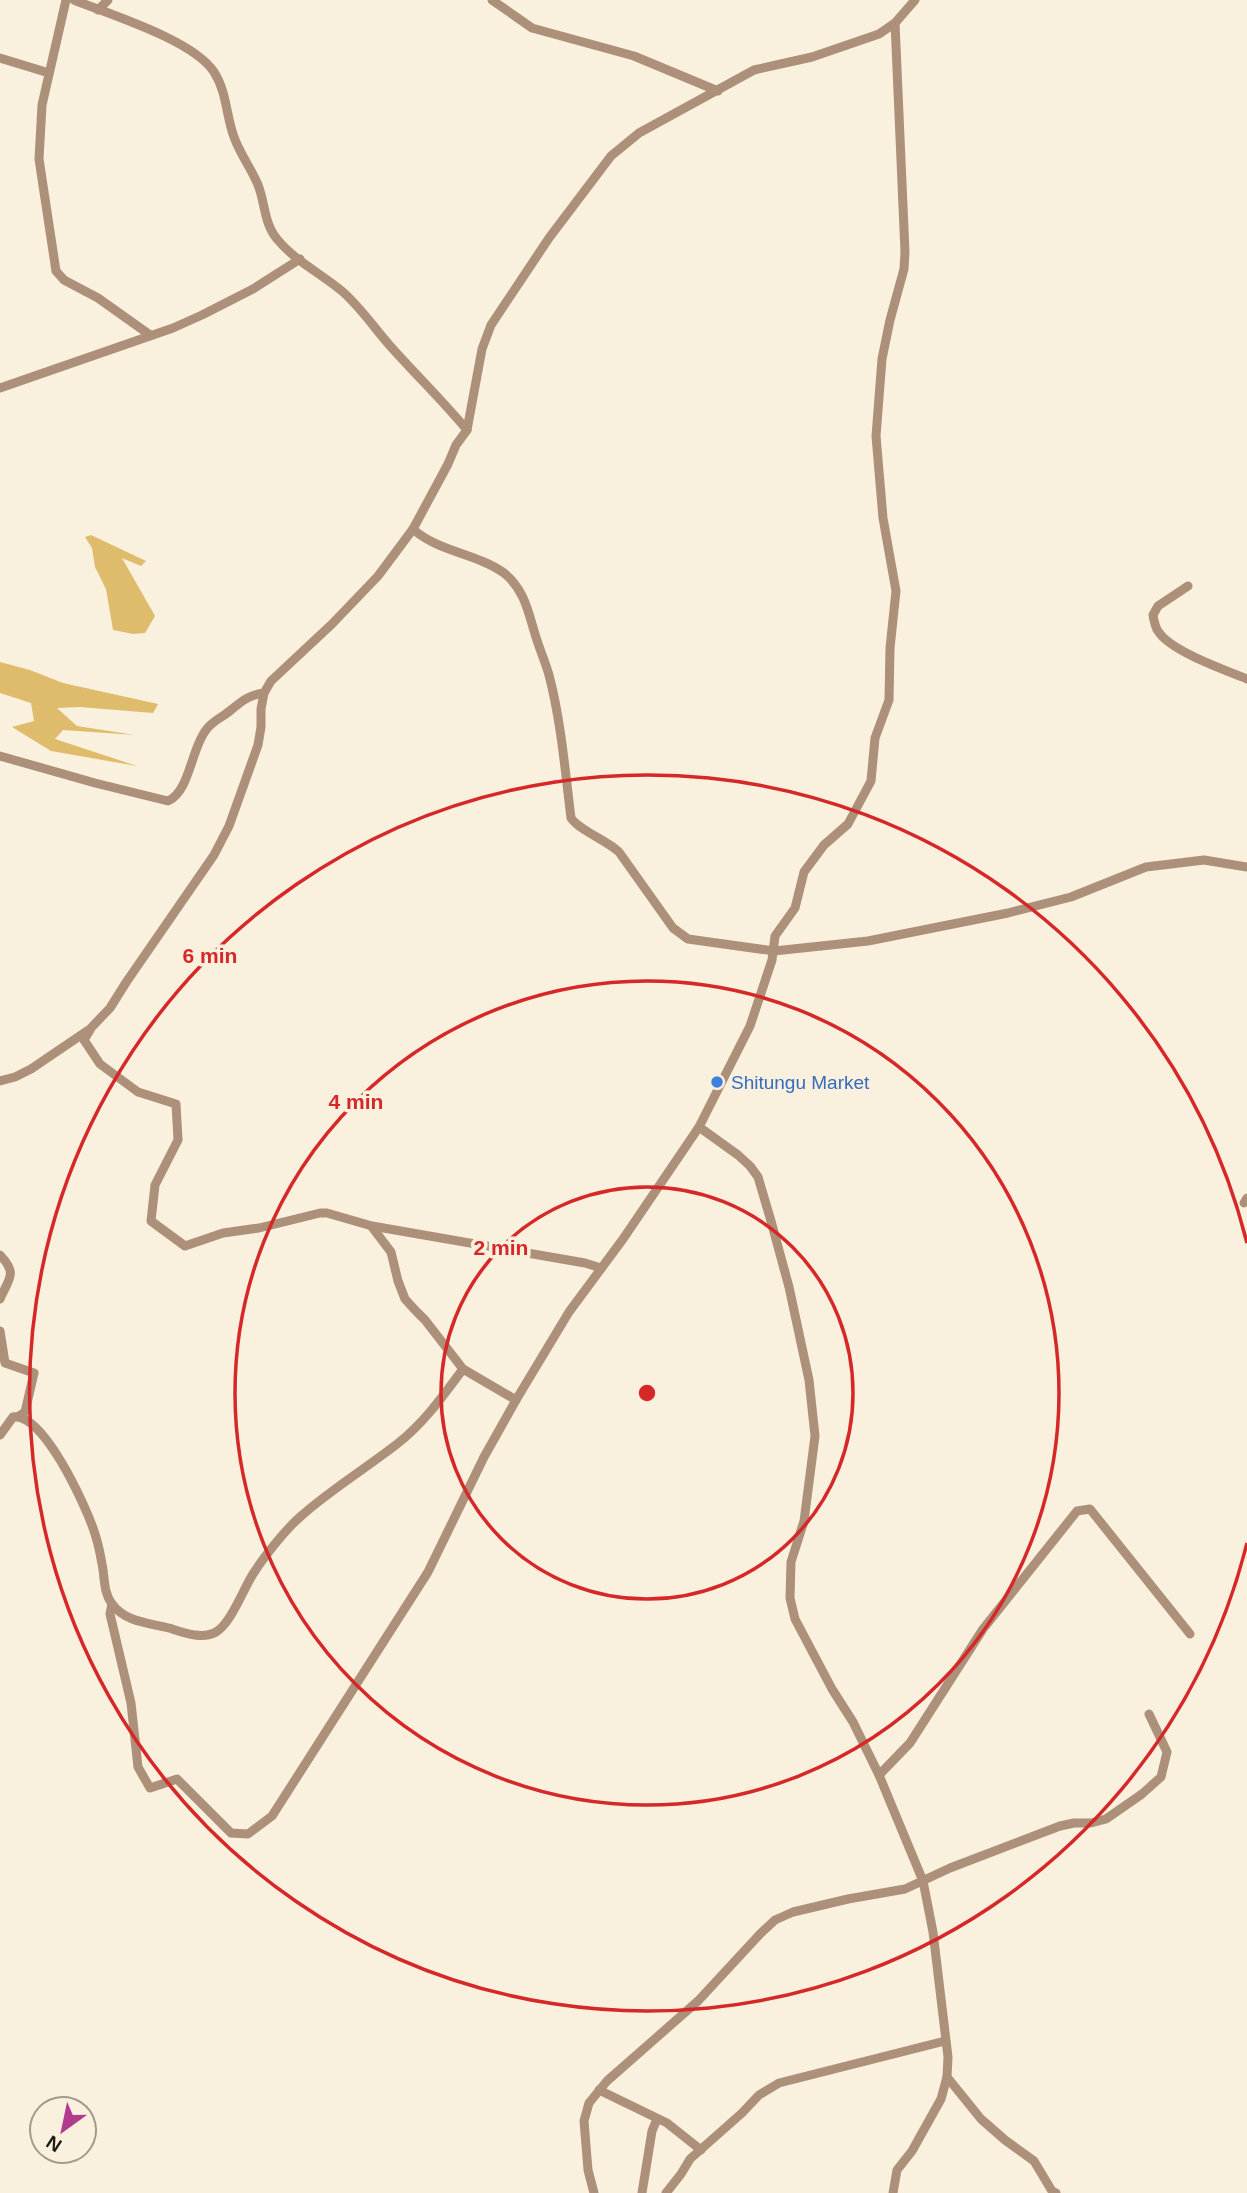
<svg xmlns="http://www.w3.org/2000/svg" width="1247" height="2193" font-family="Arial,sans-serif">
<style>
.forest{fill:#dfbc6c}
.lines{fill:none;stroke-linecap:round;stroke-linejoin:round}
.minor{stroke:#ad9079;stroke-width:9}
.ring{fill:none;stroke:#d62828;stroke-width:3.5}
.shop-dot{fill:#3f7fe0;stroke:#f9f0dd;stroke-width:2.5}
.labels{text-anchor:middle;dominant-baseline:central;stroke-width:7;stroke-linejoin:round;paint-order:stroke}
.shop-label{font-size:19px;fill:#366cbe;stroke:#f9f0dd;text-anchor:start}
.centre{fill:#d62828;stroke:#f9f0dd;stroke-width:3.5}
.ring-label{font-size:21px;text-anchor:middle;font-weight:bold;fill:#d62828;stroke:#f9f0dd;stroke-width:7;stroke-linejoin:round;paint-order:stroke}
</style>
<rect width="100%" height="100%" fill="#f9f0dd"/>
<g class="forest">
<path d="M91,535L146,561L141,566L122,558L155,616L145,633L133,634L113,630L106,589L95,567L92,548L85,537Z"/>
<path d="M0,662L30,670L63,683L158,704L153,713L80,707L57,708L77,726L135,735L63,730L55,739L137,766L51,751L12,727L34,721L31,703L0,693Z"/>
</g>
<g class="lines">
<g class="minor">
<path d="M66,0L42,105L39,159L56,271L64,280L98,298L150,335"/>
<path d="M492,0L532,28L634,56L718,91"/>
<path d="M98,10L108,0"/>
<path d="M0,58L49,73"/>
<path d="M0,388L173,328L202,315L253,289L300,259"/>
<path d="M467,430L482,349L491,325L549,238L611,156L639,133L754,70L812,57L879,34L895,23L915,0"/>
<path d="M413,529C438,552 476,553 504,573C524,589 528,611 535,634C539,648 545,661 549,675C561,721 565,770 571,818C580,831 605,839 619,852L673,928L688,939L774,951L868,941L1008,913L1071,897L1146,867L1204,860L1247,867"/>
<path d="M1188,586L1158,606L1153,615C1154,621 1155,627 1158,631C1170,651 1225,670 1247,679"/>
<path d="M0,756L95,783L168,801C190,791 191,749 206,730C212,721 223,717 231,710C242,701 249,695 264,693"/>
<path d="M90,1030L84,1040L100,1064L138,1092L176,1104L178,1140L155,1185L151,1221L185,1246L223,1233L259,1228L320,1213H327L372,1226L585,1263L601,1268"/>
<path d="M0,1081L15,1077L31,1069L90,1029L110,1008L127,981L214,855L229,826L258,745L261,727V709L264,693L271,681L332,624L378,576L413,529L448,464L456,445L467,430C443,401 417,376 392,348C375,329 362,309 343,292C322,274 295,261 277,239C264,224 265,202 258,185C251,168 240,154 234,137C226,116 227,92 214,72C193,40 111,15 74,0"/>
<path d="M1244,1203L1247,1198"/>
<path d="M372,1227L391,1252L398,1281L405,1299L415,1310L425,1320L463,1369L516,1400"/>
<path d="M0,1255C18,1274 9,1278 0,1299"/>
<path d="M0,1331L5,1363L34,1373L25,1412L19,1416"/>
<path d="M0,1435L13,1417C43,1412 84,1503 93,1528C97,1539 100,1552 102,1564C105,1577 103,1592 112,1604C125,1622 149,1623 169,1628C182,1632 202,1640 216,1632C231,1623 243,1590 253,1574C263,1558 285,1530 300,1517C330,1490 365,1469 397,1444C424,1423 443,1396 463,1369"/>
<path d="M112,1604L110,1614L131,1703L138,1767L150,1788L177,1779L231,1833L248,1834L272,1816L428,1572L484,1457L516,1400L569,1312L623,1239L699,1127"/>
<path d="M879,1775L910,1743L983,1629L1077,1511L1090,1509L1190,1634"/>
<path d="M947,2077L981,2119L1005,2140L1034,2161L1052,2191L1056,2193"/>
<path d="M599,2090L667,2123L701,2150"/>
<path d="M594,2193L588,2170L584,2121L589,2103L607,2081L698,2001L760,1934L775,1920L793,1912L848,1899L905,1889L950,1868L1060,1826L1074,1823H1091L1106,1819L1142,1794L1161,1777L1167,1752L1149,1714"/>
<path d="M642,2193L652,2131L657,2119"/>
<path d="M666,2193L681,2174L690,2159L742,2113L759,2095L779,2083L945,2041"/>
<path d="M893,2193L897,2170L912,2151L941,2099L947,2077L948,2057L933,1932L923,1881L879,1775L853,1722L832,1689L795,1619L790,1598L791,1562L804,1521L815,1436L809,1380L789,1287L771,1221L758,1177L750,1166L738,1155L699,1127L750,1026L772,960L775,936L795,908L804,872L824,845L848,824L871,781L875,738L889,700L890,648L896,591L883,518L876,436L882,359L890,320L904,269L905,252L895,23"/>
</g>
</g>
<g class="ring">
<circle cx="647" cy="1393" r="206"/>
<circle cx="647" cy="1393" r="412"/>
<path d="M1247 1543A618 618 0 1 1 1247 1243"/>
</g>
<circle class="shop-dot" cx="717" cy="1082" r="7"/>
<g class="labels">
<g class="shop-label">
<text x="731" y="1082">Shitungu Market</text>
</g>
</g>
<circle cx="647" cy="1393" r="10" class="centre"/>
<g class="ring-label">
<text x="210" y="963">6 min</text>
<text x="356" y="1109">4 min</text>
<text x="501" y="1255">2 min</text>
</g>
<g transform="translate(63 2130) rotate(213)"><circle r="33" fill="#f9f0dd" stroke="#a19b8d" stroke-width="2"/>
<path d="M0-5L12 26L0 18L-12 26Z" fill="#b23b90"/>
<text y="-10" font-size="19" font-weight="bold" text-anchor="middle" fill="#1e1b14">N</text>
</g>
</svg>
